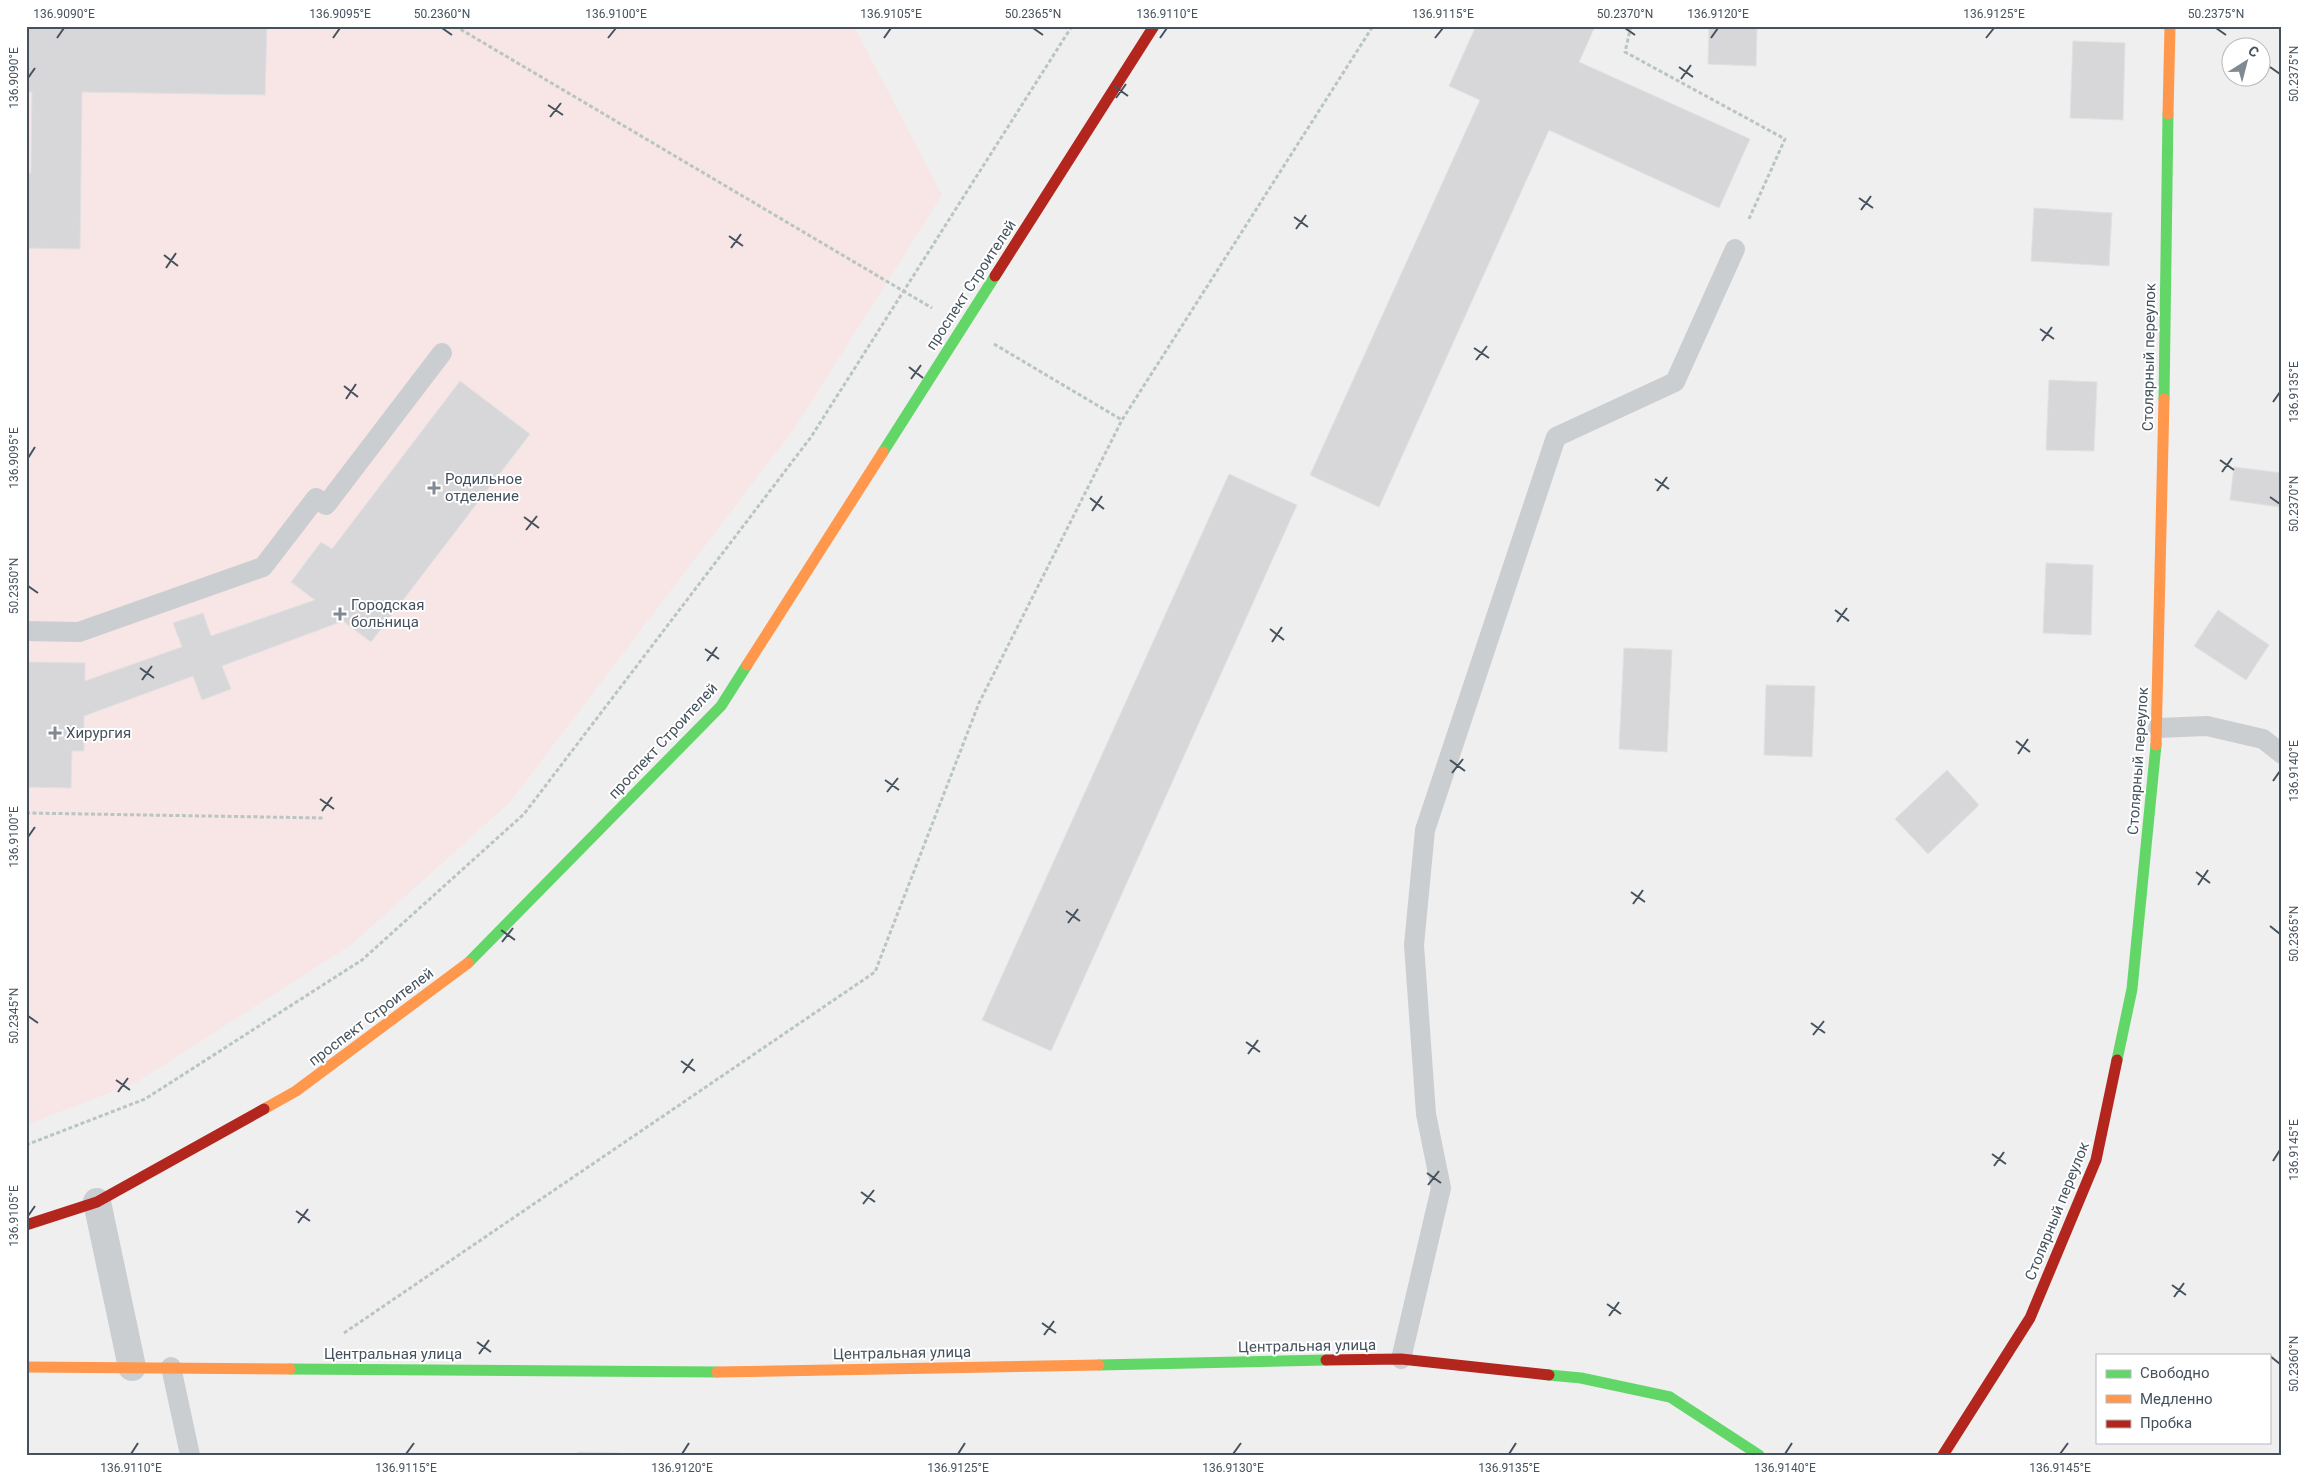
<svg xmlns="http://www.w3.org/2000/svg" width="2308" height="1481" font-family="Roboto,sans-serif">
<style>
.medical{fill:#f7e6e5}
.building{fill:#d7d7d9;stroke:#e1e1e2}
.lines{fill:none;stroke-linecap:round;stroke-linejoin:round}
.path{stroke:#b8c5c1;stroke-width:3;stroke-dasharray:4 2.5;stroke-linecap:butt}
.lane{stroke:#cbced1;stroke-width:20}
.street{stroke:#cbced1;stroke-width:28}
.fast{stroke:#63d668;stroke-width:11}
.slow{stroke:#ff974d;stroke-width:11}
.jam{stroke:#b3261e;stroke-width:11}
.ticks{fill:none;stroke:#45525e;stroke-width:2}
.poi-dot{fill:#818991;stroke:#fff;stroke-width:2}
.labels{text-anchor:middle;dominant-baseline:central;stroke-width:4;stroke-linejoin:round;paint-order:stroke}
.street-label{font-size:15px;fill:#45525e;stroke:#fff}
.poi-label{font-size:15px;fill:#45525e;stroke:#fff;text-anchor:start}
.neatline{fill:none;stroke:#45525e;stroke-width:2}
.ticks-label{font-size:12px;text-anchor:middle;fill:#45525e}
</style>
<rect width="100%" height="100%" fill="#f0efef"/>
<path class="medical" d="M26,26H854L942,195L796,426L510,802L351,945L137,1082L26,1125Z"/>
<g class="building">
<path d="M26,26H267L265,95L82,92L80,249L26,248V173H31L32,92H26Z"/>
<path d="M1476,26H1595L1579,62L1750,139L1719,208L1549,130L1379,507L1310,475L1480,100L1449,86Z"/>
<path d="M1709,26H1757L1756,66L1708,64Z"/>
<path d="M2073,41L2125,43L2123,120L2070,118Z"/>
<path d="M2034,208L2112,213L2109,266L2031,261Z"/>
<path d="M2049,380L2097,382L2094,451L2046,450Z"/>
<path d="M460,381L530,434L371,642L343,621L222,666L231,689L202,700L193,676L84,716V751H72L71,788L26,787V662L85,663V681L182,647L173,623L203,613L211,636L315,600L291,582L321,542L332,549Z"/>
<path d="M2234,467L2282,473L2279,507L2230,500Z"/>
<path d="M1229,474L1297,505L1051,1051L982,1020Z"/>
<path d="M2046,563L2093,565L2091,635L2043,633Z"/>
<path d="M2218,610L2269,645L2246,680L2194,646Z"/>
<path d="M1624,648L1672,650L1667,752L1619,749Z"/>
<path d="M1766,685L1815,686L1812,757L1764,755Z"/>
<path d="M1947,770L1979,805L1928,854L1895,819Z"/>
<path d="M578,1452L620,1453V1455H578Z"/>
</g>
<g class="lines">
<g class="path">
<path d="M455,26L932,308"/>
<path d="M1631,26L1625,52L1785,139L1748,221"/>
<path d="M994,344L1122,420"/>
<path d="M26,813L325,818"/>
<path d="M26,1145L145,1099L362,960L524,814L811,437L1072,26"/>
<path d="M344,1333L875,972L979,703L1122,420L1373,26"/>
</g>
<g class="lane">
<path d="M26,631L79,632L263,567L316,498L326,505L442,353"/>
<path d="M2158,728L2207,726L2263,739L2282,754"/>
<path d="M1401,1359L1441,1188L1426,1114L1414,945L1425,830L1556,437L1675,382L1735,249"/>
<path d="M171,1367L190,1455"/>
</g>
<path class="street" d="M97,1202L132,1367"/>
<g class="fast">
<path d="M2164,399L2168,114"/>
<path d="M883,452L995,276"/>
<path d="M468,963L721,706L747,665"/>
<path d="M2117,1060L2132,989L2156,745"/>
<path d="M1099,1365L1326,1360"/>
<path d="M290,1369L717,1372"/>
<path d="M1549,1375L1581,1378L1670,1397L1759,1455"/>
</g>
<g class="slow">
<path d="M2168,114L2170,26"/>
<path d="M747,665L883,452"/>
<path d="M2156,745L2164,399"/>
<path d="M264,1109L296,1091L468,963"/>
<path d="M26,1367L290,1369"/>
<path d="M717,1372L1099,1365"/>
</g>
<g class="jam">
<path d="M995,276L1154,26"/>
<path d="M26,1225L97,1202L264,1109"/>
<path d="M1326,1360L1401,1359L1549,1375"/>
<path d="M1943,1455L2030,1318L2096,1160L2117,1060"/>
</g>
</g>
<path class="ticks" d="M442,28L452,35M1033,28L1043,35M1625,28L1635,35M2216,28L2226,35M57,38L64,28M333,38L340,28M608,38L616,28M884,38L891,28M1160,38L1167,28M1435,38L1443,28M1711,38L1718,28M1986,38L1994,28M1679,67L1693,77M2270,67L2280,74M28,78L35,68M1681,79L1691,65M1114,86L1128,96M1116,98L1126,84M548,105L563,115M550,117L561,103M1859,198L1873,208M1861,210L1871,196M1294,217L1308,227M1296,229L1306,215M729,236L743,246M731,248L741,234M164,255L178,266M166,268L176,253M2040,329L2054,339M2042,341L2052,327M1474,348L1489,358M1476,360L1487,346M909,367L923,378M911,379L921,365M344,386L358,397M346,399L356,384M2273,402L2280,392M28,458L35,447M2220,460L2234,470M2222,472L2232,458M1655,479L1669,489M1657,491L1667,477M2270,497L2280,504M1090,498L1104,509M1092,511L1102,496M524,517L539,528M526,530L537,516M28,586L38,593M1835,610L1849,621M1837,622L1847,608M1270,629L1284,640M1272,642L1282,627M705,649L719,659M707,661L717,647M140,668L154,678M142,680L152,666M2016,741L2030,752M2018,754L2028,739M1450,760L1465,771M1452,773L1463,759M885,780L899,790M2273,781L2280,771M887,792L898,778M320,799L334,809M322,811L332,797M28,837L35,827M2196,872L2210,883M2198,885L2208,870M1631,892L1645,902M1633,904L1643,890M1066,911L1080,921M1068,923L1078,909M2270,926L2280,934M501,930L515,940M502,942L513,928M28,1016L38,1023M1811,1023L1825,1033M1813,1035L1824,1021M1246,1042L1260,1052M1248,1054L1258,1040M681,1061L695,1071M683,1073L693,1059M116,1080L130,1090M118,1092L128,1078M1992,1154L2006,1164M2273,1161L2280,1150M1994,1166L2004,1152M1427,1173L1441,1183M1428,1185L1439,1171M861,1192L875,1202M863,1204L874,1190M296,1211L310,1221M28,1216L35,1206M298,1223L308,1209M2172,1285L2186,1295M2174,1297L2184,1283M1607,1304L1621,1314M1609,1316L1619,1302M1042,1323L1056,1333M1044,1335L1054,1321M477,1342L491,1352M479,1354L489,1340M2270,1356L2280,1364M131,1454L138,1443M406,1454L414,1443M682,1454L689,1443M958,1454L965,1443M1233,1454L1241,1443M1509,1454L1516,1443M1785,1454L1792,1443M2060,1454L2068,1443"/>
<g class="poi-dot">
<path d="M431.5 480.5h5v5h5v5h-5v5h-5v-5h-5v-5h5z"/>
<path d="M337.5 606.5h5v5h5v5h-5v5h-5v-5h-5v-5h5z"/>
<path d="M52.5 725.5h5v5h5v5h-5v5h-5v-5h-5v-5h5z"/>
</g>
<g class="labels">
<g class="street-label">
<text transform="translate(971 285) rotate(-57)">проспект Строителей</text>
<text transform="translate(2149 357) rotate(-89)">Столярный переулок</text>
<text transform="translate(663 741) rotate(-47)">проспект Строителей</text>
<text transform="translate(2138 761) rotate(-86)">Столярный переулок</text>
<text transform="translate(371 1017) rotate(-37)">проспект Строителей</text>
<text transform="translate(2057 1211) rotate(-68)">Столярный переулок</text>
<text transform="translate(1307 1346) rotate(-1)">Центральная улица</text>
<text transform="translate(902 1353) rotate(-1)">Центральная улица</text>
<text x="393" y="1354">Центральная улица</text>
</g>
<g class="poi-label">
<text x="445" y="479">Родильное<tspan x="445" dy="17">отделение</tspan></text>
<text x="351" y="605">Городская<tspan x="351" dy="17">больница</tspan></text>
<text x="66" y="733">Хирургия</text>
</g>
</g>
<rect width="2308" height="1481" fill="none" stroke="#ffffff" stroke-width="55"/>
<rect x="2096" y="1354" width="175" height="90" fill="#ffffff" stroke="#b5babf"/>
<rect x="2106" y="1370" width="25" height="8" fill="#63d668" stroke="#b5babf"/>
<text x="2140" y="1378" font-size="15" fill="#45525e">Свободно</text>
<rect x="2106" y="1395" width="25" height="8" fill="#ff974d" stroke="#b5babf"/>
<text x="2140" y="1404" font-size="15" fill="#45525e">Медленно</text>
<rect x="2106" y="1420" width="25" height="8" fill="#b3261e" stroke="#b5babf"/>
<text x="2140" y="1428" font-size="15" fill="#45525e">Пробка</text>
<g transform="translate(2246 62) rotate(36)"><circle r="24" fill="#ffffff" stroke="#b5babf"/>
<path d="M0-4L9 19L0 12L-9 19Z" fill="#818991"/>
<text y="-8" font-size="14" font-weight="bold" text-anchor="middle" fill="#45525e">С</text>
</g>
<rect x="28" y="28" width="2252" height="1426" class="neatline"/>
<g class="ticks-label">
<text x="64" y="18">136.9090°E</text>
<text x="340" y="18">136.9095°E</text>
<text x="442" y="18">50.2360°N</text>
<text x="616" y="18">136.9100°E</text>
<text x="891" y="18">136.9105°E</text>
<text x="1033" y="18">50.2365°N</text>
<text x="1167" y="18">136.9110°E</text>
<text x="1443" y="18">136.9115°E</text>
<text x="1625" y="18">50.2370°N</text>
<text x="1718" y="18">136.9120°E</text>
<text x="1994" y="18">136.9125°E</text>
<text x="2216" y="18">50.2375°N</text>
<text transform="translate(2294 74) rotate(-90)" y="4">50.2375°N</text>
<text transform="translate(14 78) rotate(-90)" y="4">136.9090°E</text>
<text transform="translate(2294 392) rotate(-90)" y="4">136.9135°E</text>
<text transform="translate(14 458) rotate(-90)" y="4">136.9095°E</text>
<text transform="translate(2294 504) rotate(-90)" y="4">50.2370°N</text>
<text transform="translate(14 586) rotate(-90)" y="4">50.2350°N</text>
<text transform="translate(2294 771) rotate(-90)" y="4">136.9140°E</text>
<text transform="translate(14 837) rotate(-90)" y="4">136.9100°E</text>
<text transform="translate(2294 934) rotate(-90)" y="4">50.2365°N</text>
<text transform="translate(14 1016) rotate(-90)" y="4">50.2345°N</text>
<text transform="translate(2294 1150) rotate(-90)" y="4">136.9145°E</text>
<text transform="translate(14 1216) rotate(-90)" y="4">136.9105°E</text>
<text transform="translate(2294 1364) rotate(-90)" y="4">50.2360°N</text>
<text x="131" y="1472">136.9110°E</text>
<text x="406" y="1472">136.9115°E</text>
<text x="682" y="1472">136.9120°E</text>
<text x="958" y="1472">136.9125°E</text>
<text x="1233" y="1472">136.9130°E</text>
<text x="1509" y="1472">136.9135°E</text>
<text x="1785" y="1472">136.9140°E</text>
<text x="2060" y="1472">136.9145°E</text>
</g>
</svg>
